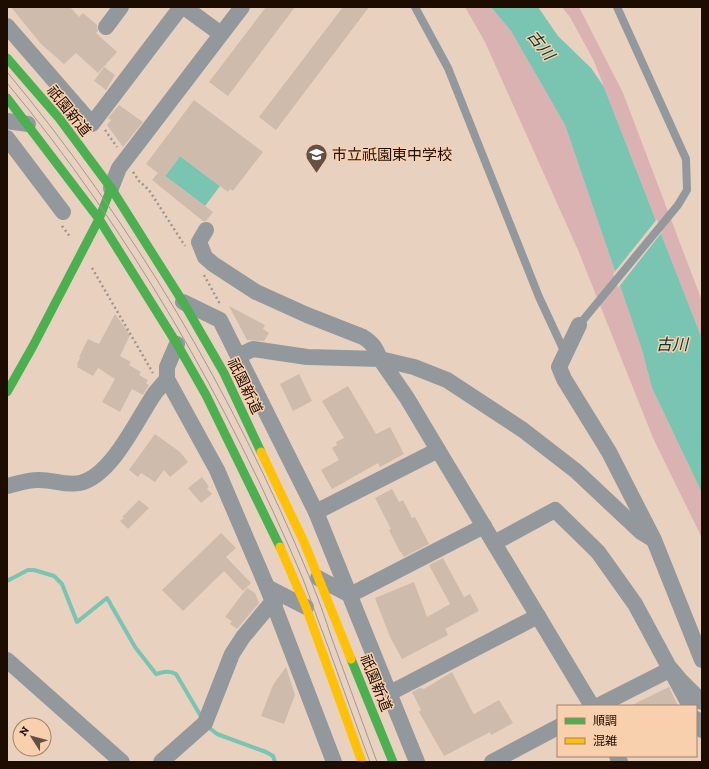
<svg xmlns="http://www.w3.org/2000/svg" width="709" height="769" font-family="'Zilla Slab','Noto Sans JP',serif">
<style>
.green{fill:#d9b2b1}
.water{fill:#7ac4b2}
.pier{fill:#e8d1bf}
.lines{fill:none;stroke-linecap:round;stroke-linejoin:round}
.stream{stroke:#7ac4b2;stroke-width:4}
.building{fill:#cfbbac}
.path{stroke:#9c9692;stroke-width:2.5;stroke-dasharray:2 3;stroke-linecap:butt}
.lane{stroke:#92989c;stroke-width:8}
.street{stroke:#92989c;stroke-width:16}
.fast{stroke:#4caf50;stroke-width:9}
.slow{stroke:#ffc107;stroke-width:9}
.tram{stroke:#9e9a96;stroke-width:1}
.labels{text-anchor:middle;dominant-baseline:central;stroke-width:3;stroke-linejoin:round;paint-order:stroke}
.street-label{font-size:15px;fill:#1d0c00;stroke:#f9d0ae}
.poi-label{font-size:15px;fill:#1d0c00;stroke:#f9d0ae;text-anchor:start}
.water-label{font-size:16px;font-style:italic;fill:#013832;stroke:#f9d0ae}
</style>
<rect width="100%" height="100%" fill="#e8d1bf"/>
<g class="green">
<path d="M465,7H491L511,31L565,125L642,350L652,388L702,493V538L653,438L578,250L485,42Z"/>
<path d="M562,7H579L623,93L702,301V339L594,61L570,17Z"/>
</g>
<g class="water">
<path d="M491,7H538L558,36L591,68L604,87L702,339V493L652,388L642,350L565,125L511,31Z"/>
<path d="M180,156L220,186L205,206L165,176Z"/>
</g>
<path class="pier" d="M657,219L662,232L618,288L613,274Z"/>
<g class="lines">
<g class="stream">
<path d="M7,581L28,570H34L54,576L62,584L77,622L107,598L135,647L156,674C163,672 169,670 176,674L202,718"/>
<path d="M207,726L217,734L266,752L273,756L275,762"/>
</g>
</g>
<g class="building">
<path d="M11,7H70L79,17L83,13L97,25L98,31L96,33L117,52L98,73L76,53L64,64L41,44Z"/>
<path d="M266,7H295L228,96L209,82Z"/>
<path d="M343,7H369L276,130L259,117Z"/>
<path d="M104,67L115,75L106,90L94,81Z"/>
<path d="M194,100L263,152L233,191L230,189L228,192L180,156L165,176L213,212L206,221H203L152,180L158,173L146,164Z"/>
<path d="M119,105L143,122L123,147L107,125L111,120L108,118Z"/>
<path d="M229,306L265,325L263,329L269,333L264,341L247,340Z"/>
<path d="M115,314L130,335L120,356L131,362L129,365L141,372L139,375L148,380L146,383L149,385L143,395L132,389L120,412L102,402L115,379L98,368L93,376L77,367L78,365L77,364L80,358L79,357L88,339L99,344Z"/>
<path d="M299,374L312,401L293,411L280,384Z"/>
<path d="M348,386L376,434L390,427L404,454L380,467L378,463L332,489L321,470L339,460L332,448L337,445L336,442L344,438L322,401Z"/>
<path d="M155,434L180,452L188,462L170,477L164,470L155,482L141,473L138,477L129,470Z"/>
<path d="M202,477L209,487L207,489L212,494L201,503L188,488Z"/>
<path d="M392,489L399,502L403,500L412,518L415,517L429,544L404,557L401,552H400L389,530L391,529L375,498Z"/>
<path d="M139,500L149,508L128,529L120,521L124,518L122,517Z"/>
<path d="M221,533L236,548L226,557L251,583L243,591L224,571L183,611L162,590Z"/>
<path d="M443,558L464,597L470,594L479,611L445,629L448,635L402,659L390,637L375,598L414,582L427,617L450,604L429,565Z"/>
<path d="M247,588L255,593L259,603L237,629L230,624L232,621L225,617Z"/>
<path d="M286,667L295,695L284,724L261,716L273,685Z"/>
<path d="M452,672L473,713L474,714L499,700L513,723L491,735L490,732L444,756L419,712L421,710L412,692L420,688L424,689Z"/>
<path d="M669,687L678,706H630Z"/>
</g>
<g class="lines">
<g class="path">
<path d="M105,130L117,147"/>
<path d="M133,172L139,181L149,190L185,246"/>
<path d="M62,226L71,238"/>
<path d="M92,268L153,373"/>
<path d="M204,275L220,304"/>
</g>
<g class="lane">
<path d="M415,7L448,68L539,297L565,353"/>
<path d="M579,325L678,205L687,190L686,159L617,7"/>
</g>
<g class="street">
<path d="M184,7L221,34"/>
<path d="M7,26L92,124L181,7"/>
<path d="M106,27L121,7"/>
<path d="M7,121L28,124"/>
<path d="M7,138L63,212"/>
<path d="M111,188L119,168L242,7"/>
<path d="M206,230L199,242L205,257L213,264L256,292L307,315L363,337C373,343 376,349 380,359L414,367L447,380L523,430L576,471L641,532L654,540"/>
<path d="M183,302L220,320L316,512L417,762"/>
<path d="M579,325L559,367L564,379L609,452L654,540L702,660"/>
<path d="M177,344L167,367V379L217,470L267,587L334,762"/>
<path d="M238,356L253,349L307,357L380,359L407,398L438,450"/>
<path d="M7,486C17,484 27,480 37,480C52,479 65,486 80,483C112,476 137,419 155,393C159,388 163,384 167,379"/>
<path d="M316,512L438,450L592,706"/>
<path d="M494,543L555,510L598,552L635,604L690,706"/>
<path d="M318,578L350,595L484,526"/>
<path d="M267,587L306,607"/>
<path d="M7,660L122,762"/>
<path d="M390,693L538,616"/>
<path d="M598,706L671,669L681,681L702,702"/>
<path d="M696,719L702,730"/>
<path d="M617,756L620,762"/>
<path d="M161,762L205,723L232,654L243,637L268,607L275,603"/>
<path d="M492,762L558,727"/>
</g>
<g class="fast">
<path d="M7,58L59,118L111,188L183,302L224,373L261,452"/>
<path d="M7,98L99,219L177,344L206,395L280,547"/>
<path d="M7,392L33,346L99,219L111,188"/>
<path d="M351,659L393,762"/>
</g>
<g class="slow">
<path d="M261,452L304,542L351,659"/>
<path d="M280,547L306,607L362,762"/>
</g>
<g class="tram">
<path d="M7,72C133,223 233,394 309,576C318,597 325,618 332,639C347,680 362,721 377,762"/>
<path d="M7,83C130,231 228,402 303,579C311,600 318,621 326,641C341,682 355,722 370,762"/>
</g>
</g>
<defs>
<symbol id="school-pin" viewBox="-11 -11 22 30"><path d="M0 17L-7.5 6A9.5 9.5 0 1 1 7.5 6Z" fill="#645143" stroke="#f9d0ae"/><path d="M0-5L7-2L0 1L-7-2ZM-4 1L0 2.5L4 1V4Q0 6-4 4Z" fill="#fff"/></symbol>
</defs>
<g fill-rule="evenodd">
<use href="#school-pin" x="304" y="142" width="25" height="34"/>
</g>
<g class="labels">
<g class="street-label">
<text transform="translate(69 111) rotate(51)">祇園新道</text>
<text transform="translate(245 386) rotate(64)">祇園新道</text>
<text transform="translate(376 683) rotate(68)">祇園新道</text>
</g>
<g class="poi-label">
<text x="332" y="155">市立祇園東中学校</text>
</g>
<g class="water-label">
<text transform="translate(541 45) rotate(52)">古川</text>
<text x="672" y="344">古川</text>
</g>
</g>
<rect width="709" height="769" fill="none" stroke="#1d0c00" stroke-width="16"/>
<rect x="557" y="705" width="140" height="52" fill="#f9d0ae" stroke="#a18268"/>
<rect x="565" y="718" width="20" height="6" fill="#4caf50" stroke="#a18268"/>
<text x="593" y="725" font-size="12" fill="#1d0c00">順調</text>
<rect x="565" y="738" width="20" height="6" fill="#ffc107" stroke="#a18268"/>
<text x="593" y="745" font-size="12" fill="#1d0c00">混雑</text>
<g transform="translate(32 737) rotate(306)"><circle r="19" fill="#f9d0ae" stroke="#a18268"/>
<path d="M0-3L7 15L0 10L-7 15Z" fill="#645143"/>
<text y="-6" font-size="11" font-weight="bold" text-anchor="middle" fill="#1d0c00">N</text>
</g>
</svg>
